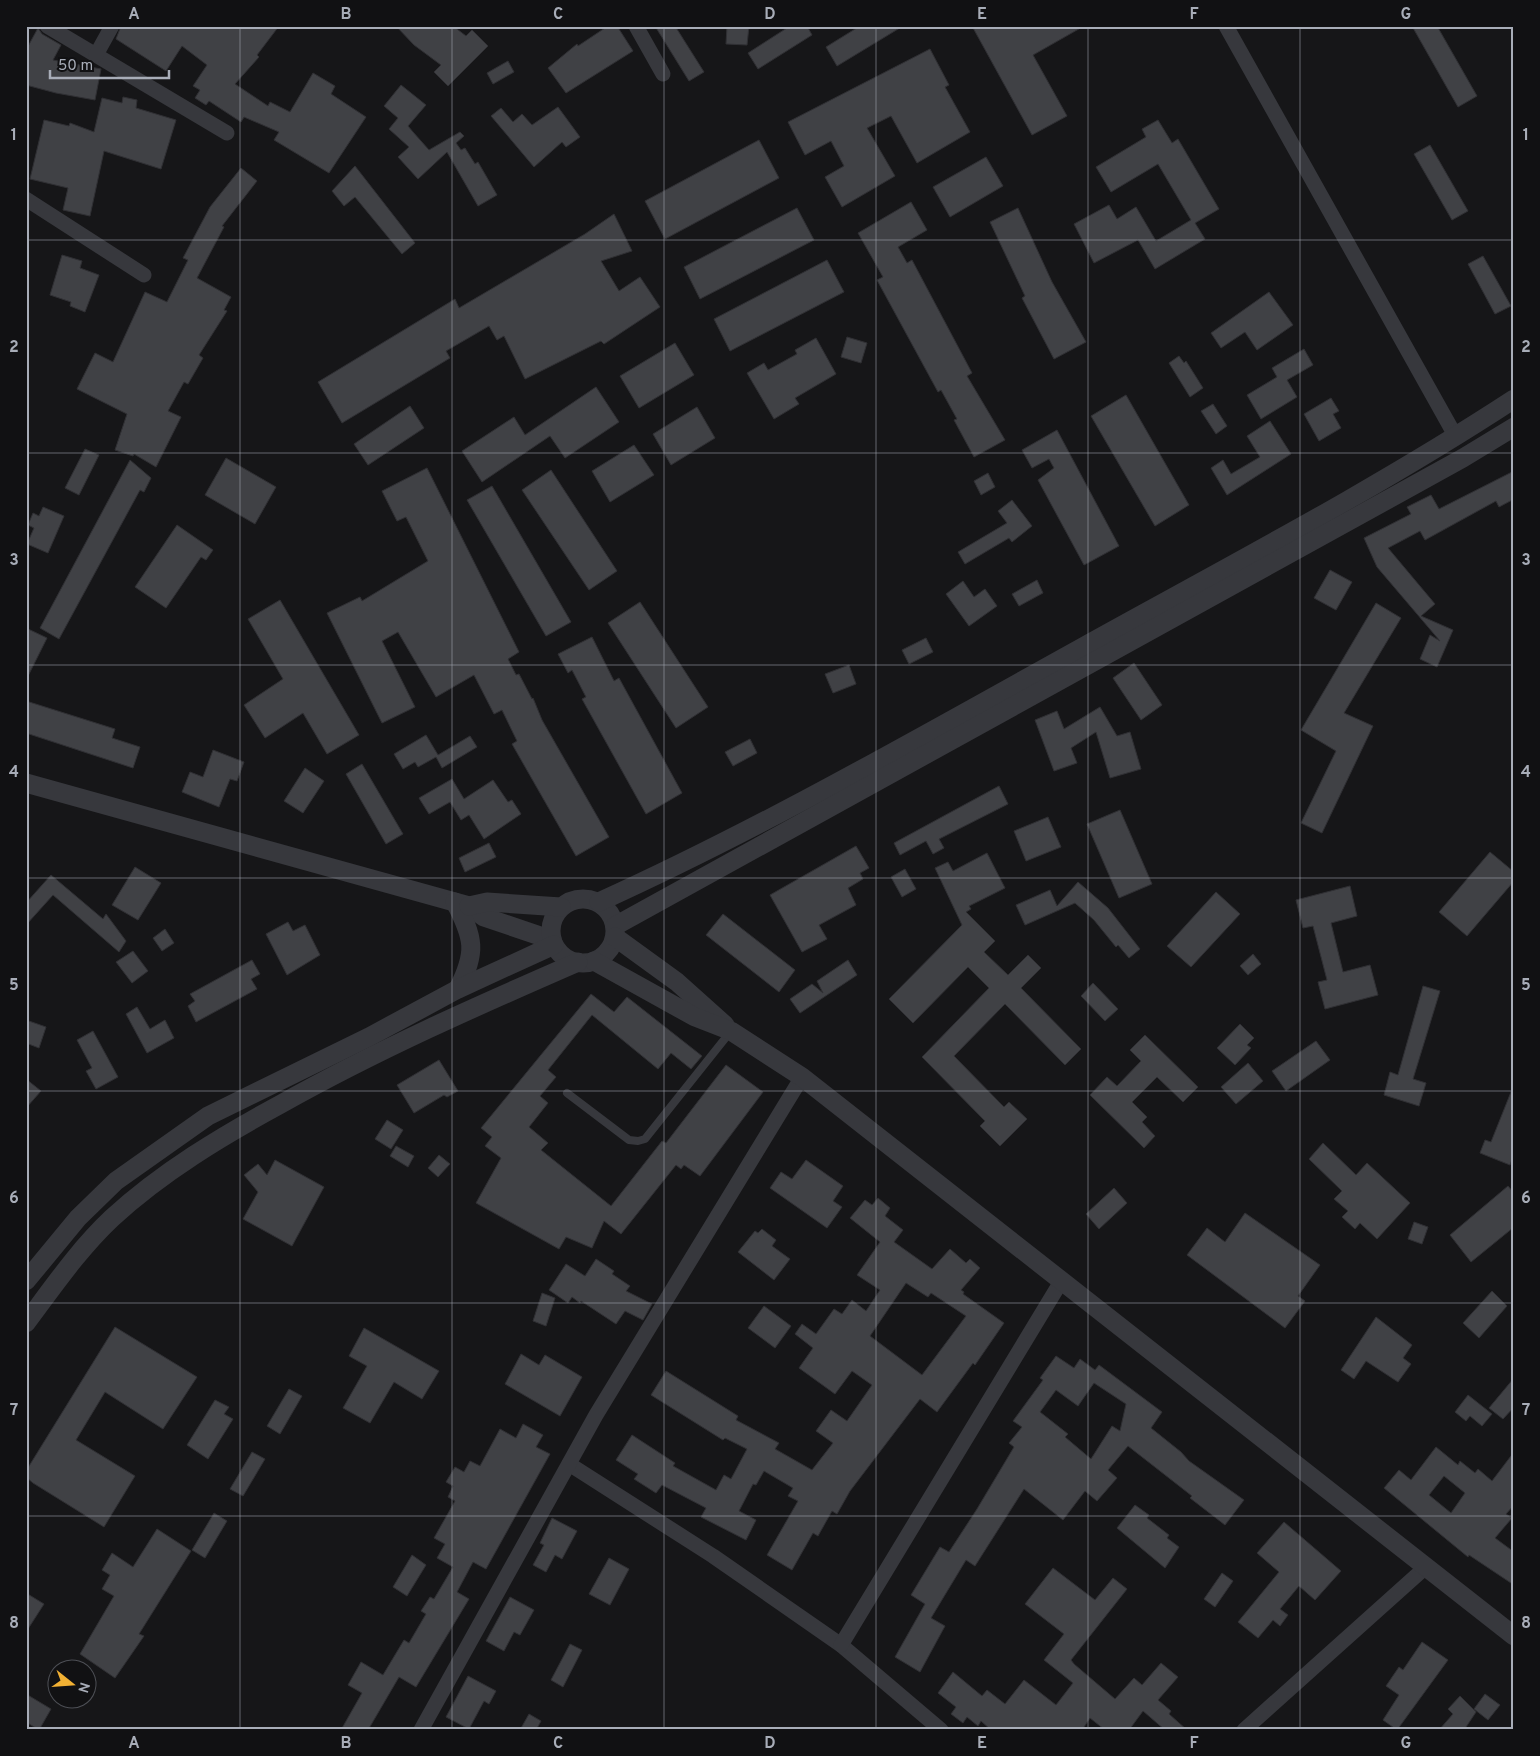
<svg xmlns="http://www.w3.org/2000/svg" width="1540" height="1756" font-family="Overpass,sans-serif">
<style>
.building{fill:#404145;stroke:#303034;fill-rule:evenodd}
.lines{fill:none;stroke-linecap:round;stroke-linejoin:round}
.service{stroke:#37383d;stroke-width:8}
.minor{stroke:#37383d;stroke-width:15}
.tertiary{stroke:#37383d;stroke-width:19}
.grid{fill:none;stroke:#a8adb8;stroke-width:1;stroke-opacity:0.55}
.neatline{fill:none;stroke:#a8adb8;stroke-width:2}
.grid-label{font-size:16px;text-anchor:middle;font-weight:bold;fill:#a8adb8}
</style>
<rect width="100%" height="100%" fill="#161618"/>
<g class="building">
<path d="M121,26H279L257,55L259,57L235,84L268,106L270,102L290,112L313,73L335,86L331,94L366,117L329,173L274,140L279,132L244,117L241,122L209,101L206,105L195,98L200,90L193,86L207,65L182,46L166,71L116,39Z"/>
<path d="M396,26H453L466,36L472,30L488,46L448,86L434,72L441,65L414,45Z"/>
<path d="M608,26H617L633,51L566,93L548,68L577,44L578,46Z"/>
<path d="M655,26H675L704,72L689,81Z"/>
<path d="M727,26H749L747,45L726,44Z"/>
<path d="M790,26H807L812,35L758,69L748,53Z"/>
<path d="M860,26H903L837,66L826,47Z"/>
<path d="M972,26H1084L1033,55L1067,116L1032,135Z"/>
<path d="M1412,26H1437L1477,96L1458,107Z"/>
<path d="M38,28L42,34L61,45L53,60L101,69L95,100L56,93L26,85V50Z"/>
<path d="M930,49L949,85L945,87L970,132L917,163L891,116L867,128L895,176L842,207L825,177L844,166L831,141L805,155L788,122Z"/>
<path d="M508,61L514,72L493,84L487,73Z"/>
<path d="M401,85L426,105L408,126L413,132L429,150L460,132L464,136L456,143L461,150L465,148L475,164L478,162L497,195L478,206L447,152L418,179L398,157L409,147L389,129L398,118L384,106Z"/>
<path d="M123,97L137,100L136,108L176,120L161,169L104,151L90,216L63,210L68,188L30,179L44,120L69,126L70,123L94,132L102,98L122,103Z"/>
<path d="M558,107L580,137L566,147L562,142L534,167L491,116L501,108L513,122L522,114L532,125Z"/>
<path d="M1158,120L1172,143L1178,139L1219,209L1195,223L1205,239L1155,269L1138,240L1094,263L1074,224L1109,205L1117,219L1136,207L1156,241L1191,220L1158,164L1111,192L1096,167L1146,137L1142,129Z"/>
<path d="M759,140L779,178L665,239L645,201Z"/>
<path d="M1430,145L1468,211L1452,220L1414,154Z"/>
<path d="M986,157L1003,186L950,217L933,187Z"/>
<path d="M355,166L415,243L402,254L355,197L344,206L332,191Z"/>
<path d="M241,168L257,181L222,226L224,227L197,278L231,297L224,310L227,311L199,355L203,358L188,384L184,382L168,411L181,417L156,467L134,454L133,456L115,450L127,414L77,389L95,353L113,362L145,292L167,302L188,260L183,258L210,207Z"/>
<path d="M911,202L927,230L898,247L907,263L912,260L972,373L967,376L1005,440L974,457L954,420L957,419L941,390L938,392L877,280L883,277L858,233Z"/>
<path d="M797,208L814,240L700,299L684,267Z"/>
<path d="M1018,208L1052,282L1086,342L1054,359L1022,298L1025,296L990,222Z"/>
<path d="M614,214L632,251L601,261L619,291L640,277L660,307L604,344L601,341L525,379L504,336L497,340L489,326L446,351L450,358L342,423L318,382L455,299L459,308L585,234Z"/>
<path d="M62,255L82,261L80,268L99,275L85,312L70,306L71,302L50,295Z"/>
<path d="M1483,256L1511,306L1495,314L1468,264Z"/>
<path d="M827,260L844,292L730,351L714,319Z"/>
<path d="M1269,292L1293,325L1257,350L1245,332L1221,348L1211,333Z"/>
<path d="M847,337L867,343L861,363L841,357Z"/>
<path d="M816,338L836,374L795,398L799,404L774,419L747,373L764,363L768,370L797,354L795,350Z"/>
<path d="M675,343L694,375L639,408L620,376Z"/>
<path d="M1304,349L1313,365L1287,380L1297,397L1261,419L1247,395L1277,377L1272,368Z"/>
<path d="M1179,356L1184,363L1186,361L1203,388L1190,397L1169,363Z"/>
<path d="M596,387L619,422L565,458L550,436L482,482L462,451L514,417L525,435Z"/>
<path d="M1126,395L1189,505L1155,526L1091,416Z"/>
<path d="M1331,398L1339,411L1333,414L1341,428L1319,441L1304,414Z"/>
<path d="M1213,404L1227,426L1216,434L1201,411Z"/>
<path d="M410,406L424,428L368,465L354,444Z"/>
<path d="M697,407L715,438L671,465L653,434Z"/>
<path d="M1270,421L1291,454L1227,495L1211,468L1223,460L1231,474L1260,457L1247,436Z"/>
<path d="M1057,430L1119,546L1084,565L1038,480L1054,468L1049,459L1032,468L1022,450Z"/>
<path d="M634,445L654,475L610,502L592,471Z"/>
<path d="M85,449L99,455L79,495L65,488Z"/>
<path d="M226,458L276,487L255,524L205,495Z"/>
<path d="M130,460L151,478L144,492L140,490L59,639L40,628Z"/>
<path d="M427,468L519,652L508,659L516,675L519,674L532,699L533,698L542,720L609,837L576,856L512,744L517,741L502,710L494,714L474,675L436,697L398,632L382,641L415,707L382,723L327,613L360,597L362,601L428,561L406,517L397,521L382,491Z"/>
<path d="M551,470L617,571L589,590L522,490Z"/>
<path d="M1514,471V499L1499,507L1496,501L1425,540L1420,531L1388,548L1435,604L1421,616L1453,630L1437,667L1420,659L1430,635L1440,641L1377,567L1364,538L1411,514L1407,507L1431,495L1439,509Z"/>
<path d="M988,473L995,487L981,495L974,481Z"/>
<path d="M492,486L571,622L546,636L467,500Z"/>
<path d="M1012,500L1032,526L1012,542L1009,538L965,564L958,552L1007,523L998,511Z"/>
<path d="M43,507L64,516L48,553L27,544L34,528L28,525L33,513L39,516Z"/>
<path d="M177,525L213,550L206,560L201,557L166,608L135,587Z"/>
<path d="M1330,570L1352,582L1336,610L1314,598Z"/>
<path d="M1037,580L1043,593L1019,606L1012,594Z"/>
<path d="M963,581L974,597L985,589L997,606L969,626L946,594Z"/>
<path d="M280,600L359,735L327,754L303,713L265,738L244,705L283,679L248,619Z"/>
<path d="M640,602L708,707L676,728L608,623Z"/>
<path d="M1376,603L1401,618L1344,713L1373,726L1322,833L1301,823L1336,751L1301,730Z"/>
<path d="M26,628L47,638L26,680Z"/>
<path d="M592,637L614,681L619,678L682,793L646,814L582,699L586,697L572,670L568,673L558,654Z"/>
<path d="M926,638L933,652L909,664L902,650Z"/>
<path d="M1134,663L1162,705L1141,720L1113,678Z"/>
<path d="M849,665L856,684L833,693L825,674Z"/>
<path d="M26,701L115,729L112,738L140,747L133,768L26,733Z"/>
<path d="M1100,707L1117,736L1130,732L1141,769L1110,778L1096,732L1071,748L1077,763L1054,771L1035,720L1057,711L1064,729Z"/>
<path d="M426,735L438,755L470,736L477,747L442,768L436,757L418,767L415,762L403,769L394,754Z"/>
<path d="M750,739L757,753L733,766L725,752Z"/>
<path d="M213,750L244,762L237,781L230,779L219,807L182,792L190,772L203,777Z"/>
<path d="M362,764L403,834L386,844L346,774Z"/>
<path d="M305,768L324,781L303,813L284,801Z"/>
<path d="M452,779L464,799L493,780L508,802L512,800L521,814L484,839L469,815L461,820L450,802L429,814L419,798Z"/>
<path d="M999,786L1008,804L939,839L944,848L933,854L926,841L900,855L894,843Z"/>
<path d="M1120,810L1152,884L1119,898L1087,824Z"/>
<path d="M1048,817L1061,847L1026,861L1014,831Z"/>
<path d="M489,843L496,857L465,872L459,858Z"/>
<path d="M856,846L869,868L860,873L863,879L848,888L856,905L819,925L827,939L802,952L770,895Z"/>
<path d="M1490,852L1514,872V881L1467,936L1439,912Z"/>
<path d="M987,853L1005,888L969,906L971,909L966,912L995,941L984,952L1008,975L1028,955L1041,968L1021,988L1081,1049L1065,1065L1005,1004L954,1056L1004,1107L1009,1102L1027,1119L1000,1146L980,1126L985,1121L922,1057L989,988L968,967L913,1023L889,999L962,925L935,868L948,862L953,871Z"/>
<path d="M135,867L161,883L138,920L112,905Z"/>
<path d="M905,869L916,889L902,897L891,877Z"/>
<path d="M51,875L103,919L106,914L126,941L119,952L53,895L26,925V903Z"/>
<path d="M1078,882L1108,908L1140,949L1129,958L1118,945L1116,947L1094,920L1075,903L1025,925L1016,905L1050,890L1057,906Z"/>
<path d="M1350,886L1357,916L1331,923L1343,972L1370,965L1378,995L1325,1009L1318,982L1327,980L1313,926L1303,928L1296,900Z"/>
<path d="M1216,892L1240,914L1191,967L1167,946Z"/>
<path d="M723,914L795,970L779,992L706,935Z"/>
<path d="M288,922L293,931L305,925L320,955L287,975L266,934Z"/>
<path d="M165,929L174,943L162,951L153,938Z"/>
<path d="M133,951L148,971L132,983L116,962Z"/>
<path d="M1253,954L1261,964L1248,975L1240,966Z"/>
<path d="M252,960L260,974L251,979L257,989L196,1022L188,1006L195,1001L190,994Z"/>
<path d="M848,960L857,975L800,1013L790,999L812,984L823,993L817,981Z"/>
<path d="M1093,983L1118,1009L1105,1021L1081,996Z"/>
<path d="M1423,986L1440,991L1413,1079L1426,1083L1419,1106L1384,1095L1390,1072L1398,1075Z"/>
<path d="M591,994L614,1012L627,997L702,1056L691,1069L671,1053L658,1069L592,1015L548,1070L556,1077L540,1096L548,1103L529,1127L548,1143L541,1150L611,1206L662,1141L666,1143L726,1065L763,1092L700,1176L684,1165L681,1169L676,1165L621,1234L604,1221L592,1248L566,1237L559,1249L476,1203L501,1158L485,1146L492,1137L481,1128Z"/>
<path d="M137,1007L150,1029L165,1020L174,1038L147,1053L126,1014Z"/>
<path d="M26,1020L46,1027L39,1048L26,1043Z"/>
<path d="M1240,1024L1254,1038L1247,1045L1251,1048L1235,1065L1217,1048Z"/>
<path d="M93,1031L118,1077L96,1089L86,1071L92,1068L77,1040Z"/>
<path d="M1145,1035L1198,1087L1183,1102L1157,1077L1132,1102L1147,1117L1142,1122L1155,1136L1144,1148L1090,1095L1107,1077L1117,1086L1141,1061L1130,1050Z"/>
<path d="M1316,1041L1330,1060L1286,1091L1272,1071Z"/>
<path d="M439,1060L458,1091L447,1097L444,1095L414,1113L397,1085Z"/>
<path d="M1248,1063L1263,1081L1236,1104L1221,1087Z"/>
<path d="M26,1079L41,1091L26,1108Z"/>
<path d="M1513,1087L1514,1154L1510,1165L1480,1153L1485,1140L1491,1142Z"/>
<path d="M387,1120L403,1130L391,1149L375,1139Z"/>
<path d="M1323,1143L1356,1175L1367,1163L1410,1203L1377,1239L1360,1223L1355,1229L1342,1217L1348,1211L1334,1199L1342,1191L1309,1159Z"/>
<path d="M396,1146L414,1156L408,1167L390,1156Z"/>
<path d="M439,1155L450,1164L438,1177L428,1168Z"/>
<path d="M275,1160L324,1187L292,1246L243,1219L258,1192L244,1175L258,1164L267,1175Z"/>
<path d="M806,1160L843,1186L833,1201L842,1207L827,1228L770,1188L781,1172L792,1179Z"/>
<path d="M1508,1186L1514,1193V1227L1471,1262L1450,1235Z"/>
<path d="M1114,1188L1127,1203L1099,1229L1086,1214Z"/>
<path d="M878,1198L890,1208L885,1216L903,1230L894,1242L932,1269L950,1249L966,1263L970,1259L980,1268L961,1290L964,1292L963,1294L1004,1323L975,1365L973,1363L937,1412L920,1399L850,1491L837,1514L832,1511L818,1536L813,1533L792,1570L767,1555L798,1501L788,1496L793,1488L764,1471L756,1485L753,1484L739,1511L756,1520L746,1540L701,1517L706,1508L662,1485L656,1493L634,1479L638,1474L616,1460L632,1435L675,1463L673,1466L716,1490L724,1475L731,1479L747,1449L725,1438L723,1440L651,1395L666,1371L738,1416L736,1420L779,1443L775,1449L812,1470L833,1443L816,1431L831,1410L847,1421L872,1385L852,1371L835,1394L799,1368L813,1348L795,1334L802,1324L816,1334L834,1309L842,1314L852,1300L866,1311L880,1290L857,1275L880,1242L850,1218L865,1200L872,1205ZM906,1283L928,1297L931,1293L966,1316L922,1375L870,1336Z"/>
<path d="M1245,1213L1320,1265L1298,1296L1305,1301L1285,1328L1187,1255L1207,1228L1225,1242Z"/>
<path d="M1414,1222L1428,1227L1422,1244L1408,1239Z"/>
<path d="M762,1229L776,1240L772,1246L790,1259L774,1280L738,1252L755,1231L758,1233Z"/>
<path d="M596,1259L614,1271L612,1274L630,1286L626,1291L652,1304L643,1320L625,1311L616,1324L581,1301L580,1303L572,1297L568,1303L549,1290L566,1264L585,1276Z"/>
<path d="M1492,1291L1507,1306L1479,1338L1463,1323Z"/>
<path d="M542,1293L555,1298L546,1326L533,1321Z"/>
<path d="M764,1306L791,1326L775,1348L748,1328Z"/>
<path d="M1376,1317L1412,1345L1403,1358L1411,1364L1398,1382L1366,1361L1354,1379L1341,1370Z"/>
<path d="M115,1327L197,1377L163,1429L105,1392L76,1440L135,1476L104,1527L33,1483L26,1477V1471Z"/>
<path d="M364,1328L439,1371L422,1399L394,1382L370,1423L343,1408L367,1366L349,1356Z"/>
<path d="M521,1354L539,1365L545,1355L582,1377L560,1416L505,1384Z"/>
<path d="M1056,1356L1074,1368L1080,1359L1095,1370L1099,1365L1162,1412L1151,1428L1181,1452L1189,1461L1244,1500L1225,1525L1190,1498L1192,1496L1128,1446L1108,1470L1117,1478L1097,1501L1085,1491L1063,1520L1024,1489L975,1566L966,1560L931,1618L945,1626L920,1672L895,1657L925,1604L911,1595L940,1547L949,1552L977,1509L1014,1447L1009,1443L1022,1427L1013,1421L1043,1380L1040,1378ZM1094,1383L1126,1404L1120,1431L1112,1426L1091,1459L1065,1437L1068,1434L1040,1412L1056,1390L1078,1406Z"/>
<path d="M1514,1378V1407L1503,1419L1489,1408Z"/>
<path d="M289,1389L302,1396L280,1434L267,1426Z"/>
<path d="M1468,1395L1492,1414L1482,1426L1470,1416L1466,1421L1455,1412Z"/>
<path d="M215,1400L229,1407L224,1414L233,1419L208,1459L187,1445Z"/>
<path d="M523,1424L543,1435L536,1447L550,1454L486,1569L473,1562L457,1592L469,1599L416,1687L399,1677L368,1730H341L362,1693L348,1685L361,1662L383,1675L404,1640L409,1643L426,1614L421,1611L430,1597L434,1599L453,1567L437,1558L445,1544L434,1538L455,1501L448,1497L453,1486L446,1482L455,1467L464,1472L470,1461L480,1466L500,1429L516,1438Z"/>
<path d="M1436,1447L1458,1465L1460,1461L1475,1473L1478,1469L1492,1481L1514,1452V1505L1506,1514L1512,1518L1495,1538L1514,1552V1585L1469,1555L1468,1557L1384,1488L1399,1470L1411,1480ZM1444,1476L1465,1493L1451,1513L1429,1495Z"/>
<path d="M252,1452L265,1459L243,1496L230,1489Z"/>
<path d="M1135,1505L1149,1515L1147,1518L1169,1535L1167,1538L1179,1547L1165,1568L1117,1528Z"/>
<path d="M214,1513L227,1521L205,1558L192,1550Z"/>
<path d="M552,1518L577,1531L562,1559L555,1555L546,1572L533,1565L544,1545L540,1543Z"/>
<path d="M1284,1522L1341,1571L1315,1600L1299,1586L1280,1609L1288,1615L1280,1626L1273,1620L1258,1638L1238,1622L1279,1572L1257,1553Z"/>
<path d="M157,1529L191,1551L139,1634L144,1636L115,1678L80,1654L114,1596L102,1589L110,1575L102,1570L112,1553L133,1567Z"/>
<path d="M412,1555L426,1565L407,1596L393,1587Z"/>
<path d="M609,1558L629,1569L610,1605L589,1594Z"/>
<path d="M1053,1568L1095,1600L1113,1578L1127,1589L1071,1660L1074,1664L1115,1699L1134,1678L1142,1685L1161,1663L1178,1677L1158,1700L1171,1711L1169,1714L1187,1730H1165L1143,1711L1129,1730H1105L1090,1718L1082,1730H991L981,1721L978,1726L967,1717L963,1723L951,1714L956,1707L938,1693L953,1672L982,1696L987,1690L1005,1704L1024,1680L1056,1705L1073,1683L1044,1660L1064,1634L1025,1604Z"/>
<path d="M1222,1573L1233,1581L1215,1607L1204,1599Z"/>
<path d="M26,1593L44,1604L26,1632Z"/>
<path d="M510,1597L534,1610L520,1635L514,1632L504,1651L486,1641Z"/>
<path d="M1422,1642L1448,1660L1397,1730L1383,1720L1399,1695L1386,1686L1399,1667L1403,1670Z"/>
<path d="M570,1644L582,1650L563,1687L551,1680Z"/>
<path d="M468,1676L496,1691L489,1704L484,1701L469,1729L446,1717Z"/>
<path d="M26,1694L51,1709L39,1730L26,1722Z"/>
<path d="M1485,1694L1500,1705L1488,1720L1474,1709Z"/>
<path d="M1460,1696L1476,1712L1464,1730H1439L1453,1714L1448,1709Z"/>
<path d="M529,1714L541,1721L536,1730H520Z"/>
</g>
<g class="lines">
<path class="service" d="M567,1093L629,1140L638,1141L645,1139L731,1031"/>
<g class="minor">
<path d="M47,26L227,133"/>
<path d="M636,26L663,74"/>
<path d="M1226,26L1456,437"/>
<path d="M96,55L112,26"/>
<path d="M26,199L144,275"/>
<path d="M569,1464L713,1556L841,1645L941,1730"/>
<path d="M841,1645L1062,1280"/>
<path d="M421,1730L596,1415L802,1077"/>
<path d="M1244,1730L1427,1566"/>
</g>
<g class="tertiary">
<path d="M26,783L469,906L484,917L552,940"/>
<circle cx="583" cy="931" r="32"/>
<path d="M455,902C474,938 477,952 458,989"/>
<path d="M599,902C764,827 922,736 1081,648C1227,567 1375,490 1514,399"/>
<path d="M469,906L487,902L561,907"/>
<path d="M615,926L1463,458L1514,427"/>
<path d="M615,937L677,982L725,1025"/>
<path d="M594,961L695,1017L731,1031L802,1077L1514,1636"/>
<path d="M26,1281L78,1218L116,1181L208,1116L369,1037L458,989L554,945"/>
<path d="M26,1323C53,1287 79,1249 112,1218C162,1172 222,1136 281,1104C377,1050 477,1006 578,962"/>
</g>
</g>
<path class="grid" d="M240,26V1730M452,26V1730M664,26V1730M876,26V1730M1088,26V1730M1300,26V1730M26,240H1514M26,453H1514M26,665H1514M26,878H1514M26,1091H1514M26,1303H1514M26,1516H1514"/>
<rect width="1540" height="1756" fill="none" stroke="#111113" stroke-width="55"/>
<g transform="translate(72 1684) rotate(107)"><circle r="24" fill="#111113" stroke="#4d4f55"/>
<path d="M0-4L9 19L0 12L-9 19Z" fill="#f2b134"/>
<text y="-8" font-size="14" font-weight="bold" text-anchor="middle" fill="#a8adb8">N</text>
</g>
<path d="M50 70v8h119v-8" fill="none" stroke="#a8adb8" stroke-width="2.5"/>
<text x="58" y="70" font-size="15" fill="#a8adb8" stroke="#111113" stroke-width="4" paint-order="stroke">50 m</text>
<rect x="28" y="28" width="1484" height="1700" class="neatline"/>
<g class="grid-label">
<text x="134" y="19">A</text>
<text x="346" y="19">B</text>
<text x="558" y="19">C</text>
<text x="770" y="19">D</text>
<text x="982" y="19">E</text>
<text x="1194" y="19">F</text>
<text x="1406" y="19">G</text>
<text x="14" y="140">1</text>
<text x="1526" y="140">1</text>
<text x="14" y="352">2</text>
<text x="1526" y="352">2</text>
<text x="14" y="565">3</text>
<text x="1526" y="565">3</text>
<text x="14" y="777">4</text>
<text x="1526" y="777">4</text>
<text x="14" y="990">5</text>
<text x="1526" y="990">5</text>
<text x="14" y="1203">6</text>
<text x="1526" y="1203">6</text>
<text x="14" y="1415">7</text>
<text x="1526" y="1415">7</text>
<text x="14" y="1628">8</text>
<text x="1526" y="1628">8</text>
<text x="134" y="1748">A</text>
<text x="346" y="1748">B</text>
<text x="558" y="1748">C</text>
<text x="770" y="1748">D</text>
<text x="982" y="1748">E</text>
<text x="1194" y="1748">F</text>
<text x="1406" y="1748">G</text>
</g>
</svg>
